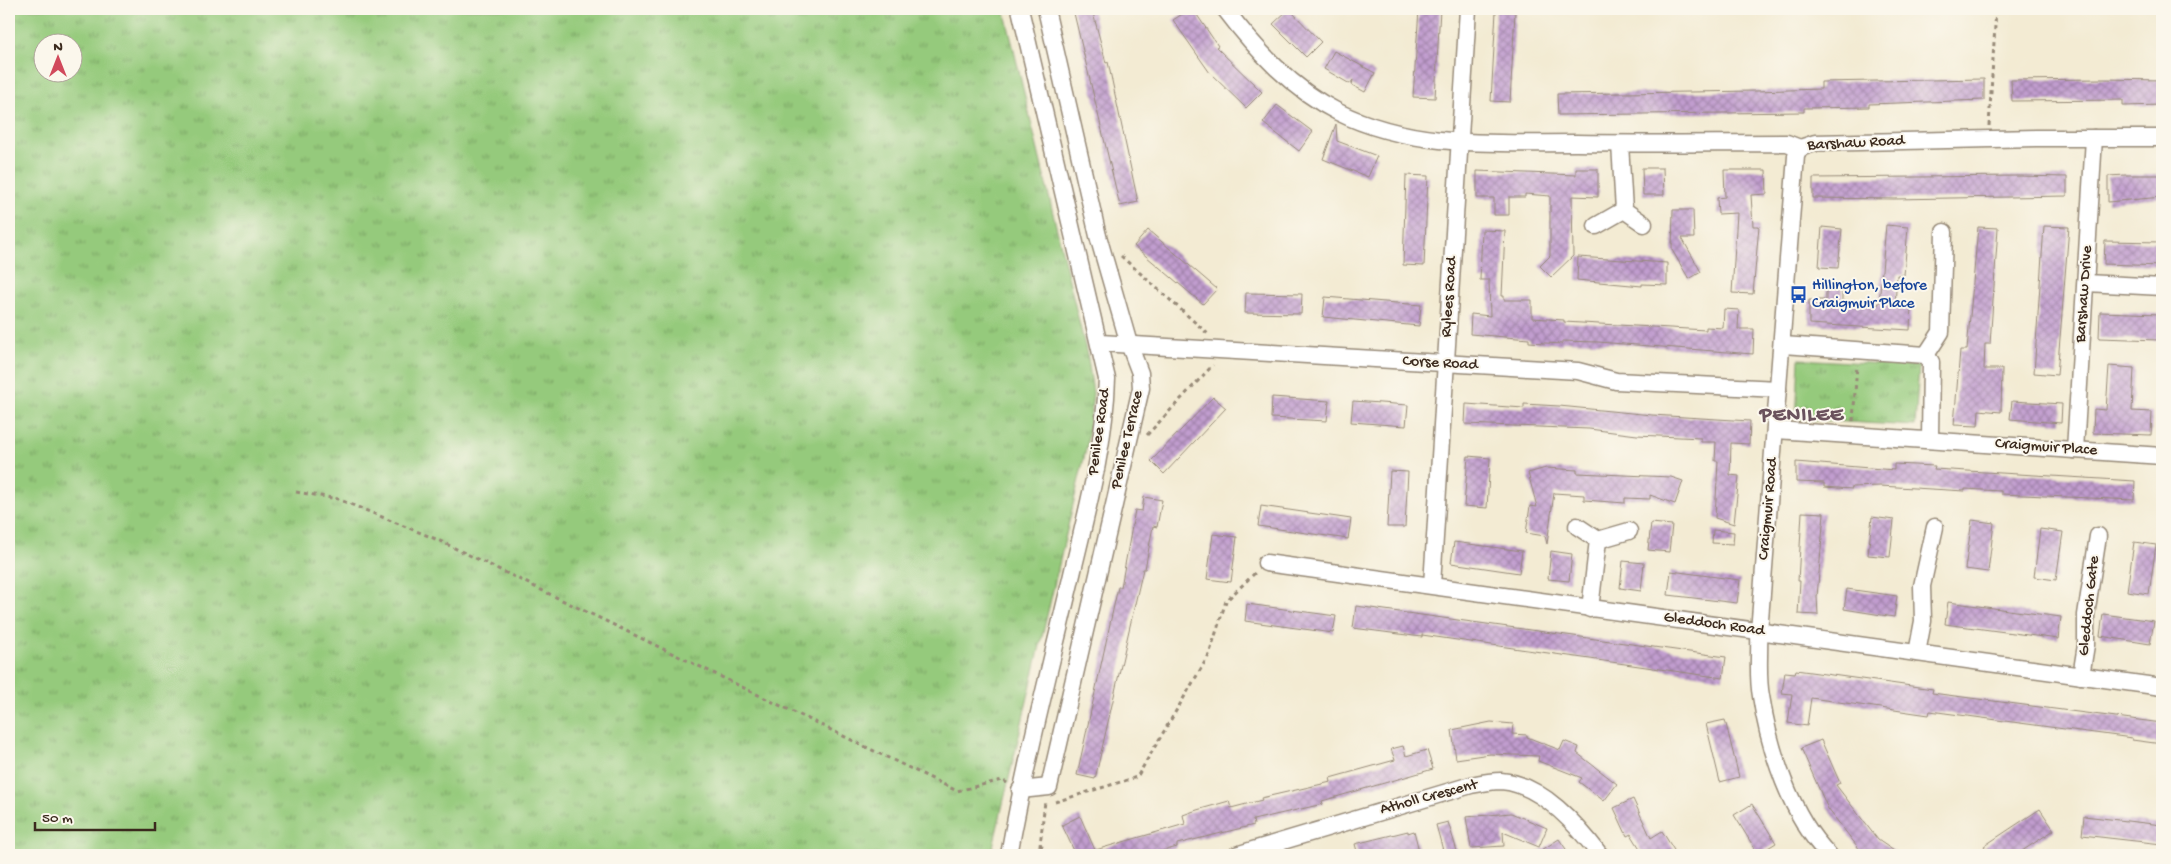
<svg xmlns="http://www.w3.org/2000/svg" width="2171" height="864" font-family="'Gochi Hand',sans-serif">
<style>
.grass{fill:url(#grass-tufts);stroke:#687a4d;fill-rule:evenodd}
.building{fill:url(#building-cross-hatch)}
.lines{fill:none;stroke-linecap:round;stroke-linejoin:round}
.minor-casing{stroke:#978a78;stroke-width:19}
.path{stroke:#978a78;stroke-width:3;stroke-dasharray:4 4;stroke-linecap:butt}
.minor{stroke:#fff;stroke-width:16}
.labels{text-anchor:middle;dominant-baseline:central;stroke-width:4;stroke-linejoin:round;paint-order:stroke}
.street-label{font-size:16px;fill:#3b2a1e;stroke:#fbf7ec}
.transit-label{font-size:16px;fill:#164399;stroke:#fbf7ec;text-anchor:start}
.district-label{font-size:21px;font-weight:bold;letter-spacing:1px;fill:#6a525c;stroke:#fbf7ec}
</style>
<defs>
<pattern id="grass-tufts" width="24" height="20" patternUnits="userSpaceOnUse" patternTransform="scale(1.25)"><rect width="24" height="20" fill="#95ca7c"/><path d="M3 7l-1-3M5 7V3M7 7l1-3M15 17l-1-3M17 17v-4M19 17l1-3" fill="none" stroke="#7ba465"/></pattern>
<pattern id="building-cross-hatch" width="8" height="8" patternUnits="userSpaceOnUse" patternTransform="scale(1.25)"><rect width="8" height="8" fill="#c19dcf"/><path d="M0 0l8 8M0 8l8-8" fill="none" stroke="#9e80a7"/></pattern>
</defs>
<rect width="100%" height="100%" fill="#fbf7ec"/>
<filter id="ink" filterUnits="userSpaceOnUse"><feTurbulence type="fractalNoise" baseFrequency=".02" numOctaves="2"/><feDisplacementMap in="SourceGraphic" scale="10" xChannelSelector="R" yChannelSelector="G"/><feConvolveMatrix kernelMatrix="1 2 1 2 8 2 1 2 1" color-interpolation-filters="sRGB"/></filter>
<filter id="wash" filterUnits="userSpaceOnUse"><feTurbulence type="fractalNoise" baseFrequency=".0096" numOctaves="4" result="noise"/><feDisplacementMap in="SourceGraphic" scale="20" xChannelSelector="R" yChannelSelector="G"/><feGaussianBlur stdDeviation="1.12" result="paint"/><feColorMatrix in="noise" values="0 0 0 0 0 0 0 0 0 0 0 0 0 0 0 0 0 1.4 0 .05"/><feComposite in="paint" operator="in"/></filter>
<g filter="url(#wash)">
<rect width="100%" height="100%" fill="#f3ebd3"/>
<g class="grass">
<path d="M9,9H1004L1088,359L1093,393L1087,445L991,855H9ZM42,42H72V72H42Z"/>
<path d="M1799,359L1919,366L1915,426L1796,419Z"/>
</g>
<g id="blocks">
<g class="building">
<path d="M1073,9H1092L1106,63L1108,62L1138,202L1120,206Z"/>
<path d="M1190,9H1193L1218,46L1216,47L1262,92L1246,108L1210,73L1173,20Z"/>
<path d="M1289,9L1321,42L1306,57L1273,24Z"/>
<path d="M1419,9H1440L1435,98L1413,97Z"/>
<path d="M1496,11L1515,12L1510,102L1491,101Z"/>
<path d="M1334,51L1375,73L1365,92L1352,85L1353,80L1350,84L1324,69Z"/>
<path d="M1984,79V100L1869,104V107L1804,108V112L1558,115L1557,94L1756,91L1821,89V82Z"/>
<path d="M2103,79L2162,80V105L2123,106V100L2012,101L2011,80Z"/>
<path d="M1277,105L1313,132L1299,151L1263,123Z"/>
<path d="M1336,124L1337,141L1377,156L1368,177L1323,159Z"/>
<path d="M1642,168H1663L1664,195H1643Z"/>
<path d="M1576,169H1598V197L1572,196L1573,256L1551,277L1540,266L1550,256V196L1525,194V197H1509V215H1494V198H1477V171L1576,175Z"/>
<path d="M1724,170H1766L1767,194L1751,195L1753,226H1759L1753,294L1732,293L1737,213L1718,214L1717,198L1725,197Z"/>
<path d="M1406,175L1428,176L1424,266L1403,265Z"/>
<path d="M2126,175H2162V197L2108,202V176Z"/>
<path d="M2019,176L2067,177V196L1894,199L1813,198V178Z"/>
<path d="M1673,210H1693L1694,238H1682L1701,272L1689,279L1672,250Z"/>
<path d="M1886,225L1908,227L1904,275H1897L1895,305L1911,306L1910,330L1809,324V300H1826V283L1842,284V301L1879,304Z"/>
<path d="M2044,226L2069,227L2057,375L2034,373Z"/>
<path d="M1822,227L1842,229L1838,268L1819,267Z"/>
<path d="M1978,227L1998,228L1990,344H1985L1984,369H2002L2001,412L1979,410L1978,426L1954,425L1960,350H1967Z"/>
<path d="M1148,230L1217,289L1203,304L1134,246Z"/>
<path d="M1482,230L1505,231L1502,296H1504V300H1532V318L1564,320V322L1706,330V327L1723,328L1724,309L1739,310L1738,329H1754L1753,354L1598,342L1562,341V344L1529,342V339L1470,334L1471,314L1490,316L1489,280H1480Z"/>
<path d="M2105,241L2162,242V266L2104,264Z"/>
<path d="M1578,257L1667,263V285L1642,284V286L1577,280Z"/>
<path d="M1246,293L1302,294L1301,314L1245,313Z"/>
<path d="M1325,297L1421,305L1419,326L1323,317Z"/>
<path d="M2100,312L2160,314L2159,340L2099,338Z"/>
<path d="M2109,366L2134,368L2132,411L2152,412L2151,435L2093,433L2094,409L2106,410Z"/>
<path d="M1213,397L1226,408L1164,474L1151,461Z"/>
<path d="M1272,397L1329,401L1327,421L1271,418Z"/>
<path d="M1353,401L1408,405L1406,426L1351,422Z"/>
<path d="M2012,401L2062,404L2061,423L2010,419Z"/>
<path d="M1466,404L1524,408V404L1559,406L1652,415L1750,421L1749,444L1731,443L1730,475L1739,476L1734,524L1715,518L1718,461H1715L1716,442H1701V438L1637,435L1589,429L1465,424Z"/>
<path d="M1468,456L1490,458L1487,508L1464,506Z"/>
<path d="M1796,462L1894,470V464L1935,466L1934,469L2135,481L2134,500L2001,494V491L1965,489V491L1880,486L1852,487V489L1824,487V483L1796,482Z"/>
<path d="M1546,468L1577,470V473L1671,477L1683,481L1675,504L1650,495V499L1625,498V503L1584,500V495L1554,493L1547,544L1545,536L1526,533L1530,506L1537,507L1528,473Z"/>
<path d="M1390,471L1408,472L1405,527H1387Z"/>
<path d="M1144,497L1162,500L1157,527L1153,526L1145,569H1143L1095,779L1077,775L1118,587H1121L1135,510L1142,511Z"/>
<path d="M1261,506L1351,519L1348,539L1258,526Z"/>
<path d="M1802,512L1824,513L1817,597L1818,615L1798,614L1800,581H1798Z"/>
<path d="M1872,517L1894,520L1890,557L1868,555Z"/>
<path d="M1972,520L1994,523L1988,572L1965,569Z"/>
<path d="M1651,523L1672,525L1669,552L1648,550Z"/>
<path d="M2040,529L2063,532L2056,580L2034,577Z"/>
<path d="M1713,530L1734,532L1733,544L1712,543Z"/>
<path d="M1213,534L1237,537L1231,582L1207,579Z"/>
<path d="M1454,542L1522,551L1519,573L1451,563Z"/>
<path d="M2134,542L2156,545L2149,594L2127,591Z"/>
<path d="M1551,551L1572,554L1569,581L1548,579Z"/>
<path d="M1623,561L1644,563L1641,591L1620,588Z"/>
<path d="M1671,571L1740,580L1737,603L1668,595Z"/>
<path d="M1847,589L1897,596L1894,617L1844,609Z"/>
<path d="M1948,602L2061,617L2058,639L1945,624Z"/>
<path d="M1247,604L1336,616L1333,633L1245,621Z"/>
<path d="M1356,606L1726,657L1723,678L1422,635V637L1353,628Z"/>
<path d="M2103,614L2154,621L2150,644L2100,636Z"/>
<path d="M1796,670L1933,689L1932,693L2162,723V744L2132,740V738L1930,711L1929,715L1811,698L1807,726L1788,723L1792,694L1782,693L1785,672L1795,673Z"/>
<path d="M1725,720L1739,777L1720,782L1706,724Z"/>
<path d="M1491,722L1513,724L1512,734L1527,735V737L1560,750L1564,741L1579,747L1577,753L1617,784L1604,801L1579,782L1582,778L1538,761L1539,756L1490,754L1456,759L1452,730Z"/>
<path d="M1821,740L1840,783L1836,785L1878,840L1900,855H1864L1828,809L1801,748Z"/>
<path d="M1403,746L1406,756L1427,750L1433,769L1322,801L1323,804L1253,820L1254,825L1177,844V847L1149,855H1090V852L1076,855L1062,825L1080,816L1095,850L1092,851L1185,824L1183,815L1197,810L1229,801L1231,808L1262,800L1261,798L1331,782L1330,778L1395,760L1391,749Z"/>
<path d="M1633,799L1651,838L1662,831L1677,855H1644L1631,834L1627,836L1614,808Z"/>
<path d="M1752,804L1776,843L1758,854L1734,815Z"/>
<path d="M2040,809L2054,830L2016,855H1990L1984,846Z"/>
<path d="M1511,813L1547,828L1539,847L1503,832L1504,846L1471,848L1466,817Z"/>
<path d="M2084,816L2162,825V844L2082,835Z"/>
<path d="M1448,822L1457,851L1444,854L1436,825Z"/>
<path d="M1408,831V833L1414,831L1420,855H1358L1355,844Z"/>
<path d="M1559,839L1570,855H1534Z"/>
</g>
</g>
</g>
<g filter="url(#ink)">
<use href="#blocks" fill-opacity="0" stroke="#978a78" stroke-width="1"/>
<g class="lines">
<defs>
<g id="minor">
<path d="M1225,9C1256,50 1292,89 1338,112C1412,149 1496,143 1576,143C1646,144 1717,143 1787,143L1800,148"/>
<path d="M1620,144L1624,210"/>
<path d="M1800,148L1796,156L1759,632C1760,653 1757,676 1761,696C1769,749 1791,817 1829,855"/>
<path d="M1800,148L1815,143L2036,138H2162"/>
<path d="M1596,226L1624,210L1644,224"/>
<path d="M2086,283L2162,287"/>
<path d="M1100,343L1578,371L1616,381L1778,389"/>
<path d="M1783,345L1926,355L1931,362L1930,439"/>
<path d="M1926,355L1941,332L1944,232"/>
<path d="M1776,430L2162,456"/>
<path d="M2075,450L2094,138"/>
<path d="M1577,526L1598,540L1629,531"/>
<path d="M1266,563L2162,687"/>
<path d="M1432,585L1468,9"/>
<path d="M1590,609L1598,540"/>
<path d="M1917,653L1923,621L1922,586L1935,527"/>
<path d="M2081,676L2086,645V615L2098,536"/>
<path d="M1020,790L1049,787L1141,388L1140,373L1129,344L1098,236L1046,9"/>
<path d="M1009,855C1026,759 1051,665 1073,570C1088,507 1105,443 1107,379L1020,9"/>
<path d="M1236,855L1471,785C1481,783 1492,781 1501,781C1542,784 1578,826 1600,855"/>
</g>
</defs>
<use href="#minor" class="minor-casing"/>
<g class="path">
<path d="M1989,126L1996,9"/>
<path d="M1121,256L1208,334"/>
<path d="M1853,421L1857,365"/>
<path d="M1147,435L1213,365"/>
<path d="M296,492L338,499L438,540L957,791L1002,780L1007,783"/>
<path d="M1055,802L1137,777L1209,655L1226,601L1256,572"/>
<path d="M1040,844L1049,855"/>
<path d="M1039,855L1045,801"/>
</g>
<use href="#minor" class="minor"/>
</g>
</g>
<defs>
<symbol id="bus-bare" viewBox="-9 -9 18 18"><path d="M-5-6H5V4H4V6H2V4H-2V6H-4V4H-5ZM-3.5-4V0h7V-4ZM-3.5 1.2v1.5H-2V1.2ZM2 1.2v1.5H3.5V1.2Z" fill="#1a4fb4" stroke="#fbf7ec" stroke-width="2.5" paint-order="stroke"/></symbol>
</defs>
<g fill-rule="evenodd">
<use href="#bus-bare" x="1786" y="282" width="25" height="25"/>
</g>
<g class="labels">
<g class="street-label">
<text transform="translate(1856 144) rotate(-3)">Barshaw Road</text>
<text transform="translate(2085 294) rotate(-86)">Barshaw Drive</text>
<text transform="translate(1450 297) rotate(-86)">Rylees Road</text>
<text transform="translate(1440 364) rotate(3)">Corse Road</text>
<text transform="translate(1100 432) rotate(-82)">Penilee Road</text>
<text transform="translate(1128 440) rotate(-77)">Penilee Terrace</text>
<text transform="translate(2046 448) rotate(4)">Craigmuir Place</text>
<text transform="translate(1769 509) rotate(-85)">Craigmuir Road</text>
<text transform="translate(2090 606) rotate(-84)">Gleddoch Gate</text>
<text transform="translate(1714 625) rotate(8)">Gleddoch Road</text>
<text transform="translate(1429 798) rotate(-15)">Atholl Crescent</text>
</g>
<g class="transit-label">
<text x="1812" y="286">Hillington, before<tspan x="1812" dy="18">Craigmuir Place</tspan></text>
</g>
<g class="district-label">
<text x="1802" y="416">PENILEE</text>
</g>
</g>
<rect width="2171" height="864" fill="none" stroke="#fbf7ec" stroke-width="30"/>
<g transform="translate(58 58)"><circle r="24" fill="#fbf7ec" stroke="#aea59a"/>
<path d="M0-4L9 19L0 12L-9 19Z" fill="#d1495b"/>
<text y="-8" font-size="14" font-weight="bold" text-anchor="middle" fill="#3b2a1e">N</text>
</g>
<path d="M35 822v8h120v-8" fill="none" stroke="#3b2a1e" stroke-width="2.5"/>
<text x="42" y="822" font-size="15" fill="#3b2a1e" stroke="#fbf7ec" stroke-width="4" paint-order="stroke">50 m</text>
</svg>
